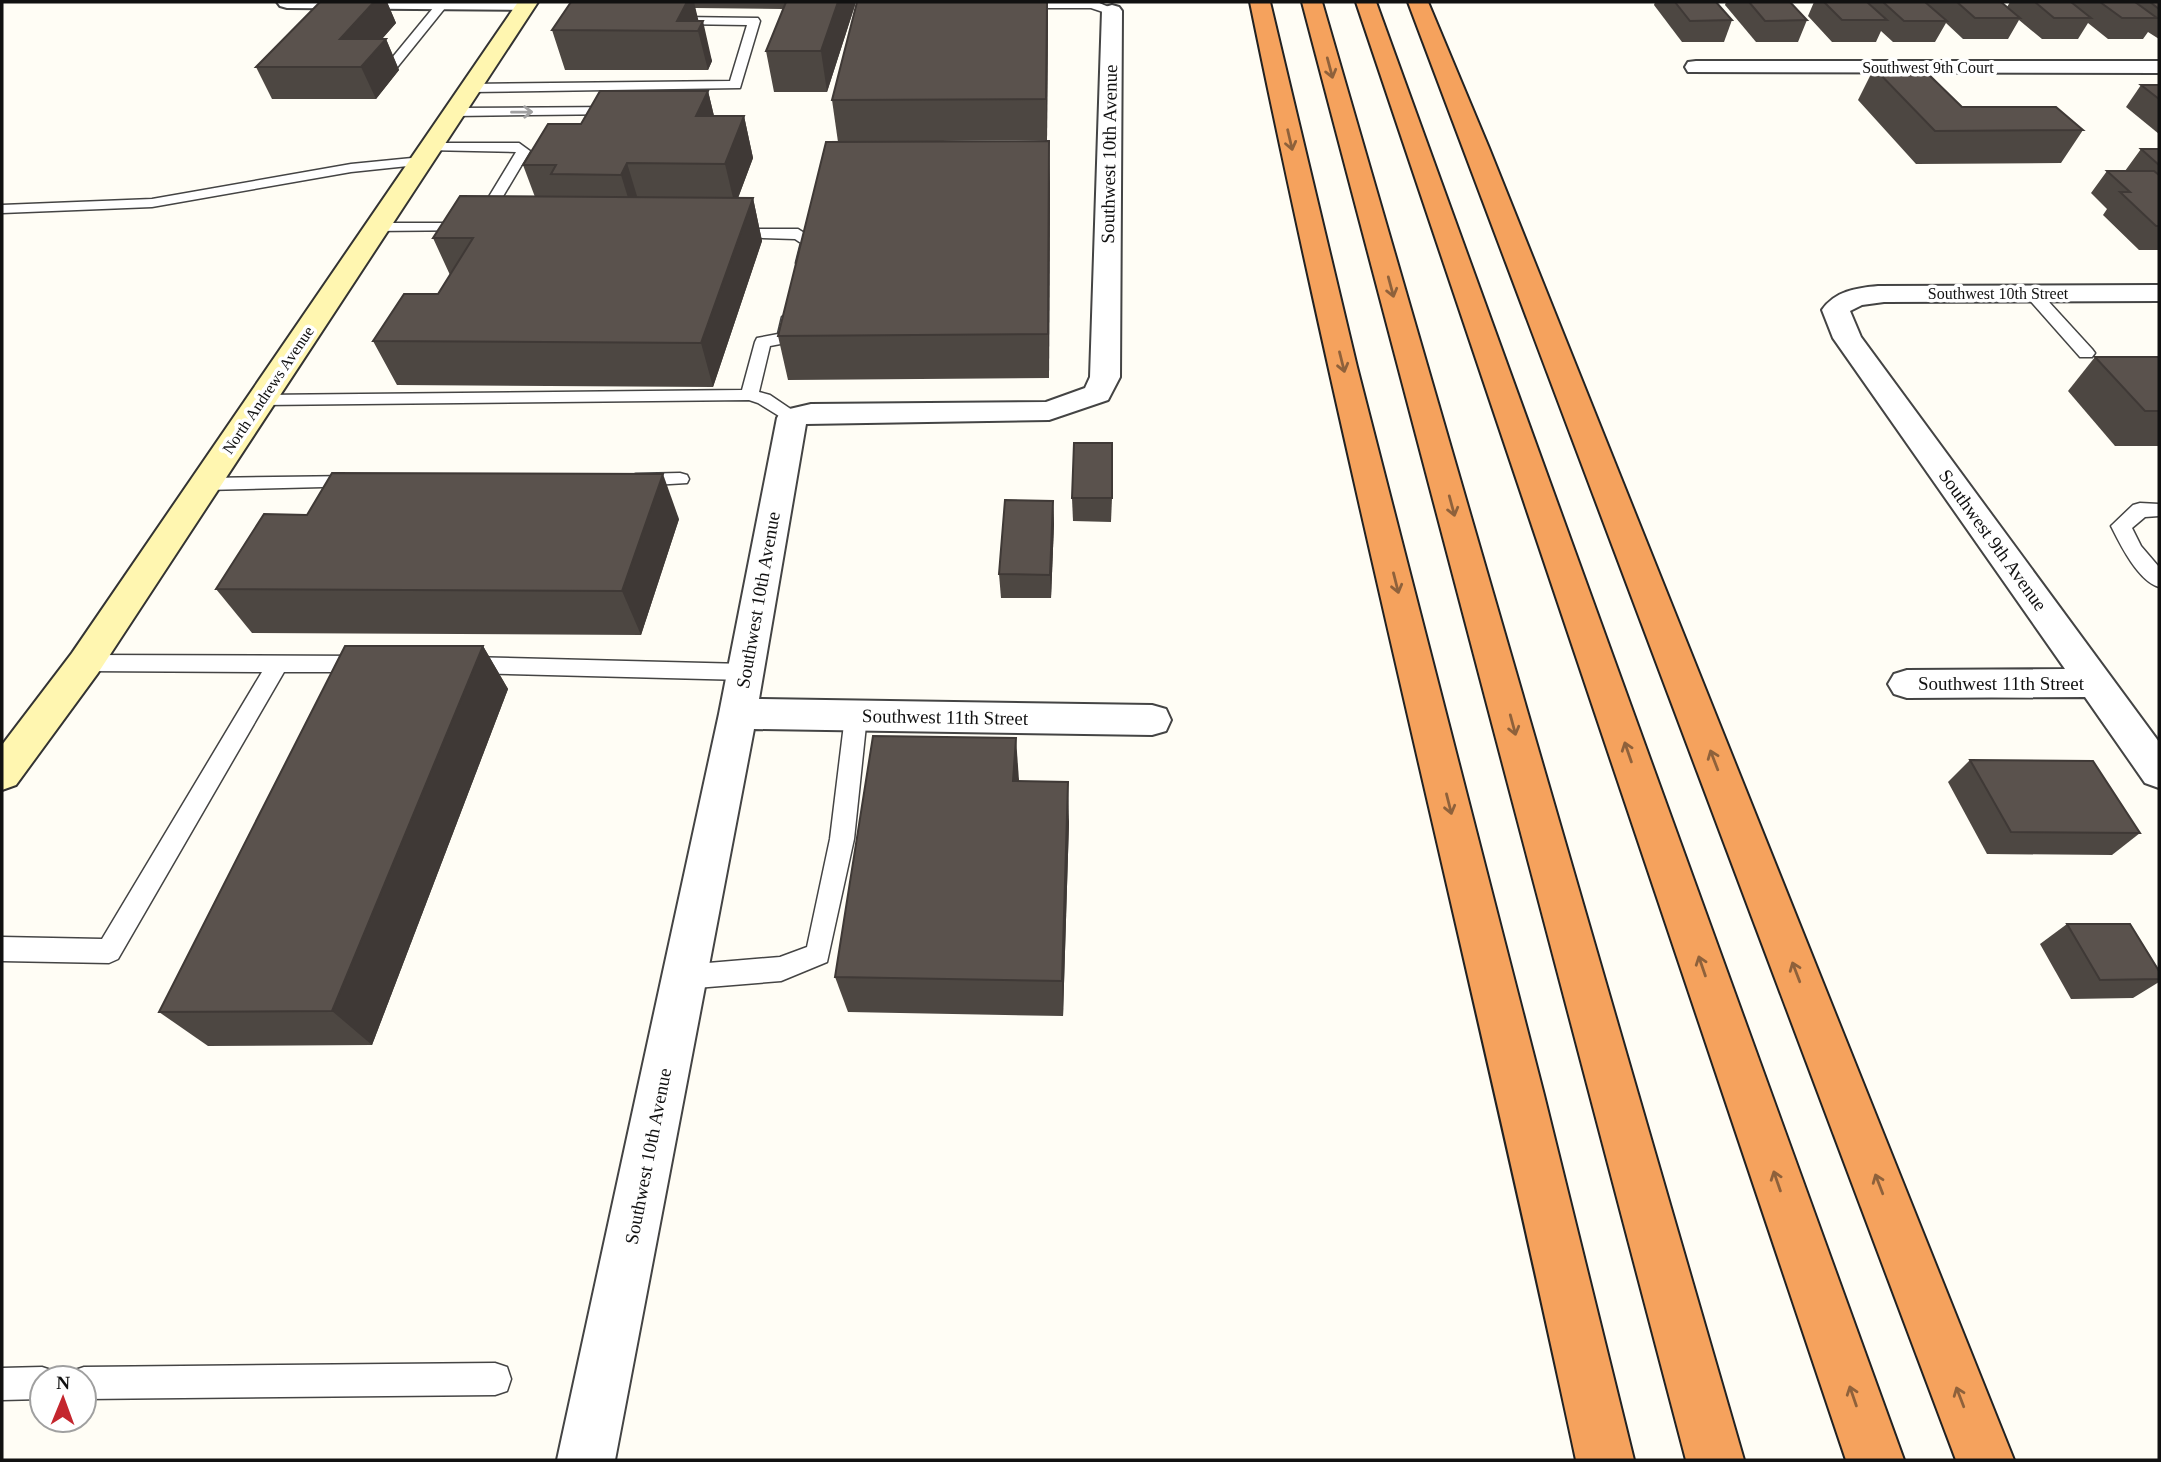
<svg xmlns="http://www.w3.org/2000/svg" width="2161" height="1462" font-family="Georgia,serif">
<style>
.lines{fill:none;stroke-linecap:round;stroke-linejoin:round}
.service-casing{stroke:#444;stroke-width:3}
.minor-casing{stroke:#444;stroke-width:4}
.secondary-casing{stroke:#333;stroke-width:4}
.motorway-casing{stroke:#222;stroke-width:4}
.service{fill:#fff;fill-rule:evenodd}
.minor{fill:#fff;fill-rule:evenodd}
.secondary{fill:#fff6b0;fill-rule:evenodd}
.motorway{fill:#f5a25d;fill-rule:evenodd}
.wall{fill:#4d4742}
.shaded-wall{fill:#3f3936}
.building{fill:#5a524d;stroke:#3f3936;stroke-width:2}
.oneway{stroke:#8e613b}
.oneway2{stroke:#a0a0a0}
.labels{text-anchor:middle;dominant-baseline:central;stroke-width:7;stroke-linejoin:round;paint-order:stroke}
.far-street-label{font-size:16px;fill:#111;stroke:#fff}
.street-label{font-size:19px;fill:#111;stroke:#fff}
</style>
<rect width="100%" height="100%" fill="#fffdf5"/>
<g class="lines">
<defs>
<g id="service">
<path d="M438,2L449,3L395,70H387V64Z"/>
<path d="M1014,2H1097L1118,11L1112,15L1091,8H1018L1014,6Z"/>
<path d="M682,17L758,18L760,21L740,88L470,92L464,88L470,84L730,81L747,25L678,24V18Z"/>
<path d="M619,107L626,111L624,114L454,116L447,112L454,108Z"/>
<path d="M431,143H519L530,151L483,230L371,231L368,228L376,223H473L516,152L426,150V144Z"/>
<path d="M422,157L427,158V164L351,172L152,207L2,213V205L152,199L351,164Z"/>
<path d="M732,229H798L817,241L812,263L804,268L798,266L796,263L801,243L795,239L727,237L724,234L727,231Z"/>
<path d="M2032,288L2038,290L2092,349L2095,353L2092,357H2080L2026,296L2024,293L2026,290Z"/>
<path d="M790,312L798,317L791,342L770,346L759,392L770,395L798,414L801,418L792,424L758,403L749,400L262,405L253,400L262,395L742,390L755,342L757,338L778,334L782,317Z"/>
<path d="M680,473L687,475L689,479L687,483L636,486L629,484L627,480L629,476L636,474Z"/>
<path d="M356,476L363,478L365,482L363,486L206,490L199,488L197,484L199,480L206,478Z"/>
<path d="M2140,503L2159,504V516L2145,517L2132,528L2141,546L2159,567V587C2138,581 2120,544 2111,526L2133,505Z"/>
<path d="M85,655L365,656L373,658L376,664L373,670L365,672H284L118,959L109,963L2,961V937L102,939L262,672L85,671L77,669L74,663L77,657Z"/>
<path d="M466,657L745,664L753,666L756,672L753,678L745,680L466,673L458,671L455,665L458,659Z"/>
<path d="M856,707L864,710L867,716L854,839L827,962L781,981L684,989L675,986L671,977L675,968L684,965L780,957L807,947L830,839L845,716L848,710Z"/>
<path d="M495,1363L507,1367L511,1379L507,1391L495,1395L84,1399V1378H70L72,1371L84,1367Z"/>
<path d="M42,1367L54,1371L56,1378H42V1399L2,1400V1368Z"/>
</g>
<g id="minor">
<path d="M277,2H534L536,4L533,8L526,10L287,8L280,6Z"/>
<path d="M1112,5L1119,7L1122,11L1120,377L1108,400L1049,420L806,424L759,699L1152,705L1166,709L1171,720L1166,731L1152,735L754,729L615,1460H557L719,714L777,418L781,411L811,404L1046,402L1085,388L1090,377L1102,11L1105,7Z"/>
<path d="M1696,61H2159V73L1688,72L1685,67L1688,62Z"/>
<path d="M2159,285V301L1884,302L1862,305L1850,311L1861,337L2159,742V788L2145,783L2085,697L1907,698L1894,694L1888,684L1894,674L1907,670L2065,669L1833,338L1822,310C1835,291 1856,288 1878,286Z"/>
</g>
<path id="secondary" d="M518,2H538L98,673L16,785L2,790V745L72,653Z"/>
<g id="motorway">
<path d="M1250,2H1270L1357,367L1544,1095L1634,1460H1576C1472,973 1350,490 1250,2Z"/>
<path d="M1302,2H1322L1744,1460H1686Z"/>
<path d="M1356,2H1376L1904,1460H1846Z"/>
<path d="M1408,2H1428L1489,148L2014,1460H1956Z"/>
</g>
</defs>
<use href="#service" class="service-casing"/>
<use href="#minor" class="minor-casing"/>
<use href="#secondary" class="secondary-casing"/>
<use href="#motorway" class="motorway-casing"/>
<use href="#service" class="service"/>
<use href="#minor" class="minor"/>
<use href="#secondary" class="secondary"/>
<use href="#motorway" class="motorway"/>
</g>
<g class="wall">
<path d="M320,2H387L396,23L382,39H386L399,70L376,99H272L256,67Z"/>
<path d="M571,2H856L827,92H774L766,51L783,9L695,8L698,21L712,61L708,70H565L552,30Z"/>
<path d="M857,2H1048L1047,140L838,142L832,100Z"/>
<path d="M1655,2H1716L1732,20L1724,42H1682L1654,5Z"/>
<path d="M1726,2H1790L1807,20L1798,42H1756L1725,5Z"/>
<path d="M1814,2H2001L2007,7L2010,2H2071L2072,3L2073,2H2159V39L2148,32L2143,39H2108L2088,23L2078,39H2042L2019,20L2008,39H1963L1946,23L1935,42H1893L1881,31L1876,42H1832L1808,16Z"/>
<path d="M1874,68L1962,107L2083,130L2061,163L1916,164L1858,100Z"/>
<path d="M2141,85H2159V134L2126,107Z"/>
<path d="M708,91L714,116H744L753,158L738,198H753L762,241L713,387L397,385L373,341L438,294L450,275L433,238L535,197L523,165L581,124Z"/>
<path d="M2141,149H2159V250H2139L2103,215L2107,209L2091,193L2107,171H2125Z"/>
<path d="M1050,183L1049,378L788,380L778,336Z"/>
<path d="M2095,357H2159V446H2115L2068,391Z"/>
<path d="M1072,498H1112L1111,522L1073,521Z"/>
<path d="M1053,501L1054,524L1051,598H1001L999,574Z"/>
<path d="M679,519L641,635L252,633L216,589Z"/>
<path d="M483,646L508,689L372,1045L208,1046L159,1012Z"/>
<path d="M1970,760L2140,833L2112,855L1987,854L1948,782Z"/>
<path d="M1019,781L1069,822L1063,1016L848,1012L835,977Z"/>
<path d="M2067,924L2159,971V982L2133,998L2071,999L2040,944Z"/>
</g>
<g class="shaded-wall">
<path d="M374,2H387L396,23L357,67L340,39Z"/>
<path d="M687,2H694L700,27L703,21L712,61L708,70L698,31L677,21Z"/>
<path d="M838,2H856L827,92L821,51Z"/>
<path d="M1047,2L1048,13L1047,140L1046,99Z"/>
<path d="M386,39L399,70L376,99L361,67Z"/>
<path d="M708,91L718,133L696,116Z"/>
<path d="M744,116L753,158L735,206L725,164Z"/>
<path d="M1049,141L1050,183L1049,378L1048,334Z"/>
<path d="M627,163L640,206L634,217L621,175Z"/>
<path d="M753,198L762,241L713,387L701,343Z"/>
<path d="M663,474L679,519L641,635L622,591Z"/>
<path d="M1053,501L1054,524L1051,598L1050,575Z"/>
<path d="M483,646L508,689L372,1045L332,1011Z"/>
<path d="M1016,738L1019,780L1016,822L1013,781Z"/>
<path d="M1068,782L1069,822L1063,1016L1062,981Z"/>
</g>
<g class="building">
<path d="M320,2H374L340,39H386L361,67H256Z"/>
<path d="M571,2H687L677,21H703L698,31L552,30Z"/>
<path d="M786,2H838L821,51H766Z"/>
<path d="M857,2H1047L1046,99L832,100Z"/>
<path d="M1675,2H1716L1732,20L1690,21Z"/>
<path d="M1749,2H1790L1807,20L1765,21Z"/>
<path d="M1824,2H1867L1887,20H1842Z"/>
<path d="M1883,2H1925L1947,21H1904Z"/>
<path d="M1957,2H2001L2020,18H1975Z"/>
<path d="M2035,2H2071L2091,18H2054Z"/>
<path d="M2100,2H2135L2157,18H2122Z"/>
<path d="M2150,2H2159V9Z"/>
<path d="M1874,68H1922L1962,107H2056L2083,130L1935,131Z"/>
<path d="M2141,85H2159V99Z"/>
<path d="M600,91H708L696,116H744L725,164L627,163L621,175L551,174L556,165H523L548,124H581Z"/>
<path d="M1049,141L1048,334L778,336L826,142Z"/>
<path d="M2141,149H2159V165Z"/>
<path d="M2107,171H2154L2159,175V226H2156L2120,192H2130Z"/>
<path d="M460,196L753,198L701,343L373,341L404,294H438L473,238H433Z"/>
<path d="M2095,357H2159V411H2145Z"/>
<path d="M1074,443H1112V498H1072Z"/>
<path d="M332,473L663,474L622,591L216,589L264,514L307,515Z"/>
<path d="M1005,500L1053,501L1050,575L999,574Z"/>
<path d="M345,646H483L332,1011L159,1012Z"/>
<path d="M873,736L1016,738L1013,781L1068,782L1062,981L835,977Z"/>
<path d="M1970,760L2093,761L2140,833L2011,832Z"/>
<path d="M2067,924H2130L2159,971V979L2100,980Z"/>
</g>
<defs><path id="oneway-shaft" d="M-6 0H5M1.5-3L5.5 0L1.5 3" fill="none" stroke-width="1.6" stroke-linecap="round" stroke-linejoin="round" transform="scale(1.75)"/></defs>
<g class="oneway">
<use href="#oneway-shaft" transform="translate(1330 68) rotate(75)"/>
<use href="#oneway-shaft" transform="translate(1290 140) rotate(77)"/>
<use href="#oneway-shaft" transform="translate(1391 287) rotate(75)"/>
<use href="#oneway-shaft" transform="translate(1342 362) rotate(76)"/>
<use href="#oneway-shaft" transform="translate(1452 506) rotate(75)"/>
<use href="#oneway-shaft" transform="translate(1396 583) rotate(76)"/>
<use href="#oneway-shaft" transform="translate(1513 725) rotate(75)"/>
<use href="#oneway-shaft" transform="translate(1628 752) rotate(-109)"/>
<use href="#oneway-shaft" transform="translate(1714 760) rotate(-111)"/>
<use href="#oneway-shaft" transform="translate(1449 804) rotate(76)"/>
<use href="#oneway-shaft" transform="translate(1702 966) rotate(-109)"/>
<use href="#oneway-shaft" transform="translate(1796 972) rotate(-111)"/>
<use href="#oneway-shaft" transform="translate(1777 1181) rotate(-109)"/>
<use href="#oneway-shaft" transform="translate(1879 1184) rotate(-111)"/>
<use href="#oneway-shaft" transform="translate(1853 1396) rotate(-109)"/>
<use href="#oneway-shaft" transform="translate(1960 1397) rotate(-111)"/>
</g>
<use class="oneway2" href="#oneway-shaft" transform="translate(522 112) rotate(-1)"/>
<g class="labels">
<g class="far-street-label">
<text x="1928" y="67">Southwest 9th Court</text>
<text x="1998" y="293">Southwest 10th Street</text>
<text transform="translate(268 390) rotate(-56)">North Andrews Avenue</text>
</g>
<g class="street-label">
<text transform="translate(1109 154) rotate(-89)">Southwest 10th Avenue</text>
<text transform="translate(1993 540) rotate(54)">Southwest 9th Avenue</text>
<text transform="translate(758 600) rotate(-80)">Southwest 10th Avenue</text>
<text x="2001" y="683">Southwest 11th Street</text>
<text transform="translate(945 717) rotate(1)">Southwest 11th Street</text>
<text transform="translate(648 1156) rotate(-79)">Southwest 10th Avenue</text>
</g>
</g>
<rect width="2161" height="1462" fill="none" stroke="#111111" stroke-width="7"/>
<g transform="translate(63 1399) rotate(1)"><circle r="33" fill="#ffffff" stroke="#a0a0a0" stroke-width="2"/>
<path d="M0-5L12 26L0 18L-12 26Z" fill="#c4262e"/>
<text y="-10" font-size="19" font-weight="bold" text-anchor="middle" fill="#111111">N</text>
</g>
</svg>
